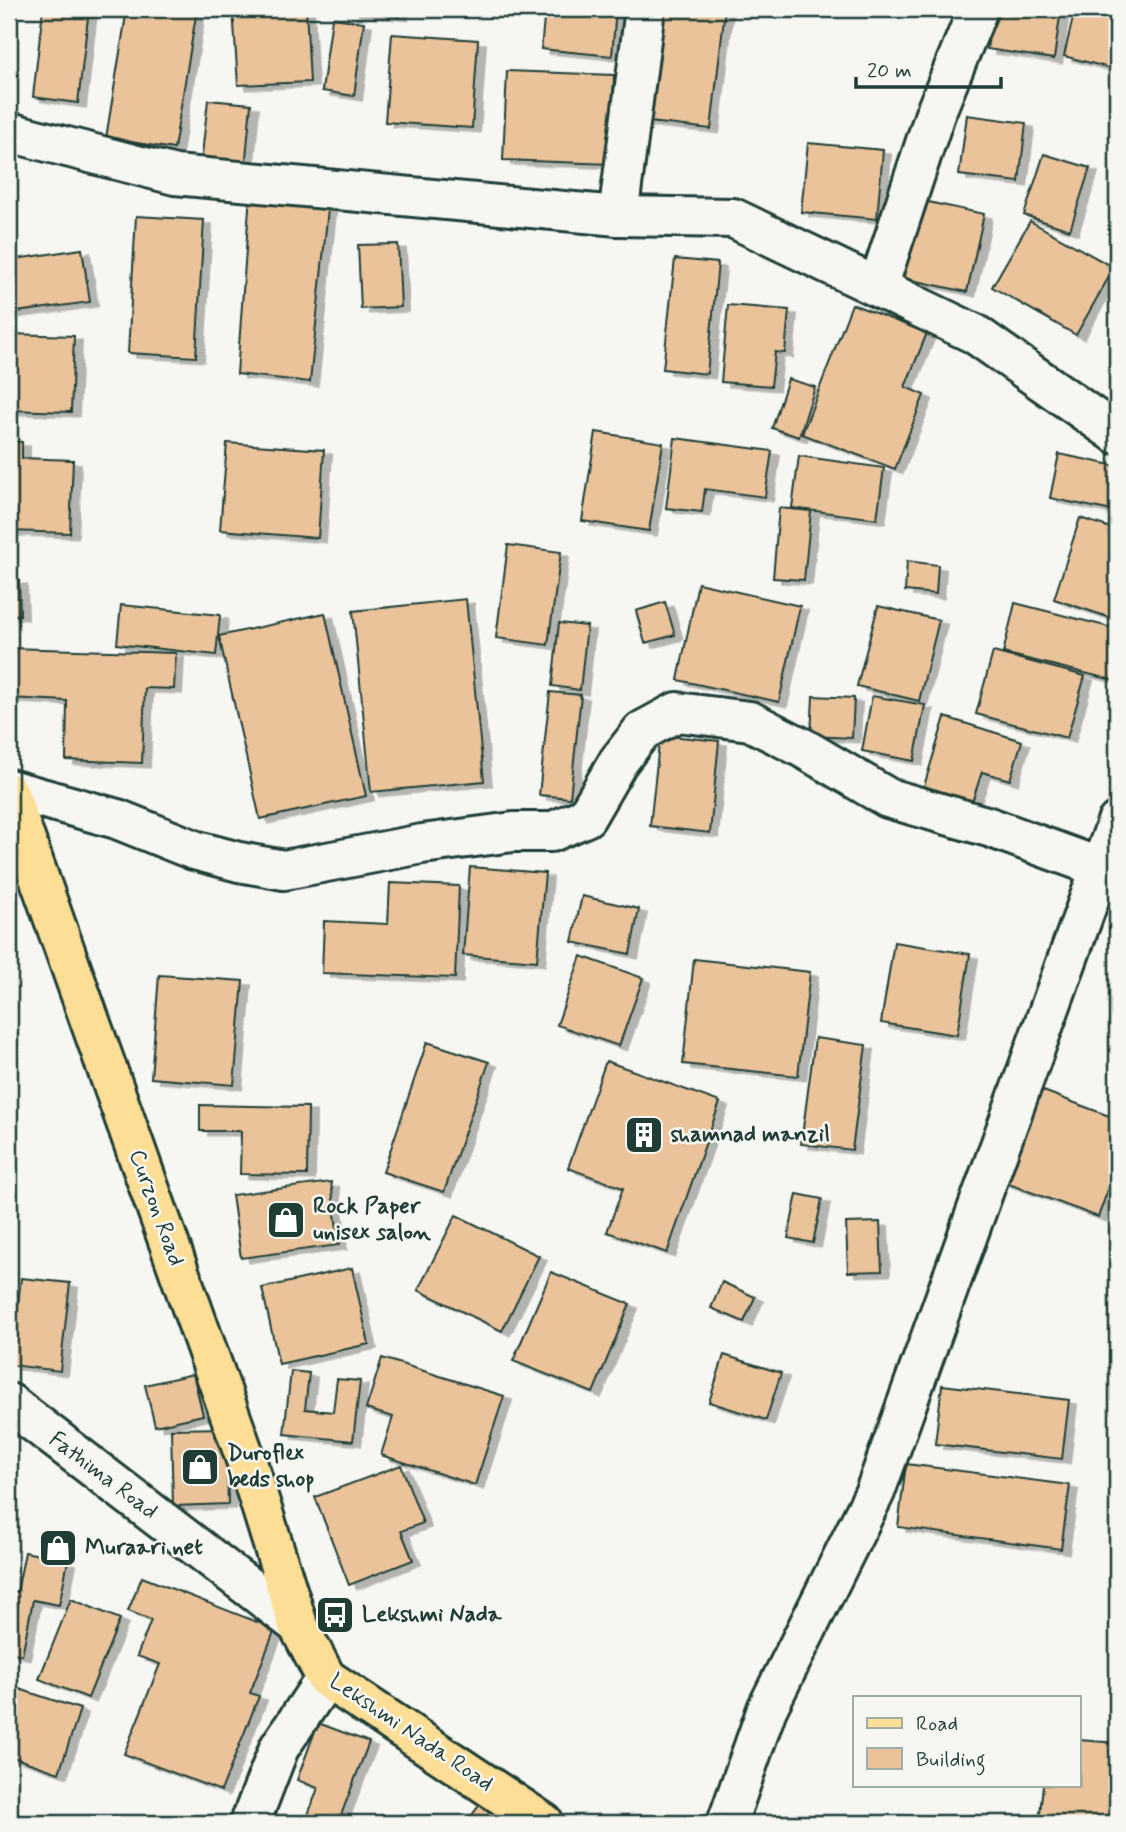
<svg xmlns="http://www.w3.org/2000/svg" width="1126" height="1832" font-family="Mynerve,sans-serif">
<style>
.building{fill:#ebc39b;stroke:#1f3d34;stroke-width:2;filter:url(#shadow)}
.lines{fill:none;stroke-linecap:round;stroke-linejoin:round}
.minor-casing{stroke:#1f3d34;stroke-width:44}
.major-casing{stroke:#1f3d34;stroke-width:44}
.minor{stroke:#f6f6f2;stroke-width:38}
.major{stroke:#fdde96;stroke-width:38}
.labels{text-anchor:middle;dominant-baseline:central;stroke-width:5;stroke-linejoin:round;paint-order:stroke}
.poi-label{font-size:23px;font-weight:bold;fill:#1f3d34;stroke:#f6f6f2;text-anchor:start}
.street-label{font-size:23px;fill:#1f3d34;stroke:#f6f6f2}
</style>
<defs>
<filter id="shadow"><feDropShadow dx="8" dy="4.5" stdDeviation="0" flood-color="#0004"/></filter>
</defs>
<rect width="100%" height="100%" fill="#f6f6f2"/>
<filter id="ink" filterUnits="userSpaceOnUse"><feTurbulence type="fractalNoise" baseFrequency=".0143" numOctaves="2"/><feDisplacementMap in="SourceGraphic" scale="14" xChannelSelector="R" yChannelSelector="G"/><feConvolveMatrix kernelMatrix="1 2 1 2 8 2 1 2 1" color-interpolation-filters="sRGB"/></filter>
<g filter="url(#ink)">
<g class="building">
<path d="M43,9H89L78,103L33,97Z"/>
<path d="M127,9H197L174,149L106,138Z"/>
<path d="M233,9H306L310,82L238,85Z"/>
<path d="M351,9H400V16L351,11Z"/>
<path d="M545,9H616L612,56L541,49Z"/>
<path d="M654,9H725L711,129L641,121Z"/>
<path d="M993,9H1061L1054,59L987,49Z"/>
<path d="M1075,9H1117V70L1064,56Z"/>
<path d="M332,18L364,22L354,96L322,91Z"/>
<path d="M392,34L478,40L472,128L385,122Z"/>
<path d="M507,71L614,75L611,164L503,160Z"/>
<path d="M208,100L251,104L245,169L201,164Z"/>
<path d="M967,115L1026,123L1019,182L959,175Z"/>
<path d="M808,143L883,150L877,219L801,212Z"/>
<path d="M1044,154L1090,168L1070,230L1024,215Z"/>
<path d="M250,194L329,199L310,382L237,374Z"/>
<path d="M914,199L984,214L967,292L898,277Z"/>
<path d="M136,216L204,220L196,357L128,353Z"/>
<path d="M1030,221L1114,268L1076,335L992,287Z"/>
<path d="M398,244L401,307L361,309L358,245Z"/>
<path d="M82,249L90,302L9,313V260Z"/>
<path d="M675,259L718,263L707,374L663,369Z"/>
<path d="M852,304L927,333L905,387L924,395L895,469L802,434Z"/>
<path d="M728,305L789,310L785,353L775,352L771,386L721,382Z"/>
<path d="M9,334L74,336L71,412L9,410Z"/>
<path d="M788,379L815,387L799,437L772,428Z"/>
<path d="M596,432L663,443L649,531L582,521Z"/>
<path d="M675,438L772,451L765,497L705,489L702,512L666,508Z"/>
<path d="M9,441L22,442V458L73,460L70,533L9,531Z"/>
<path d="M227,443L324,450L318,538L220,530Z"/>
<path d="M1059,454L1117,466V512L1050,498Z"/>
<path d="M799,456L884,468L877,519L792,508Z"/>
<path d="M779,508L811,511L804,580L773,578Z"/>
<path d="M1080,518L1117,530V620L1054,599Z"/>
<path d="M508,545L561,552L548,645L496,638Z"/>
<path d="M907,561L938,565L936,594L905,591Z"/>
<path d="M9,580H19L20,615H9Z"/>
<path d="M698,583L800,606L779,702L678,680Z"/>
<path d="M466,599L484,781L371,792L353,611Z"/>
<path d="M665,602L675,635L645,643L636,611Z"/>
<path d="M1015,603L1117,629V681L1003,653Z"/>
<path d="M121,605L220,615L216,655L117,644Z"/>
<path d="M878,606L939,620L919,701L857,686Z"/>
<path d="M325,613L366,796L260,819L219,636Z"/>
<path d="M559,623L587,626L580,690L552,686Z"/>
<path d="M9,648L176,653L174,689L145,688L142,763L66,760L67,701L9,698Z"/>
<path d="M993,652L1085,676L1067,738L976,714Z"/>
<path d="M550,692L581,695L570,798L539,795Z"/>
<path d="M813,696L854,698L852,738L811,736Z"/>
<path d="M872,696L925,705L914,761L862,751Z"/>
<path d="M945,717L1022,741L1010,780L982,772L972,802L924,786Z"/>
<path d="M660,735L719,741L710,833L650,826Z"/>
<path d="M470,867L545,873L537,961L463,955Z"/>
<path d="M390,883L459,886L455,978L322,973L324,921L388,924Z"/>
<path d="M582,896L639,909L630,954L572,942Z"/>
<path d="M894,942L970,954L957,1035L881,1023Z"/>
<path d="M581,956L643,978L619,1046L557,1025Z"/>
<path d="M694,959L810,972L798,1076L683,1064Z"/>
<path d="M159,975L243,981L234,1085L151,1078Z"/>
<path d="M815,1038L866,1045L852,1150L801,1144Z"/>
<path d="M427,1042L489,1062L444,1192L383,1172Z"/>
<path d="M606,1061L720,1102L667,1253L607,1232L623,1188L568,1168Z"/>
<path d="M1033,1087L1117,1119V1165L1098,1217L998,1180Z"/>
<path d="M200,1105L308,1107L307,1175L240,1174L241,1131H200Z"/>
<path d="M331,1182L339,1245L241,1258L232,1195Z"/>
<path d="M797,1194L822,1199L813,1243L788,1238Z"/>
<path d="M456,1215L539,1256L502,1331L418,1290Z"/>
<path d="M880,1222L882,1271L848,1272L846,1223Z"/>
<path d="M352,1268L369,1344L279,1364L262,1288Z"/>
<path d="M551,1272L630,1304L593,1393L513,1361Z"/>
<path d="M21,1278L70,1283L60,1371L11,1365Z"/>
<path d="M722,1282L755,1297L744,1322L711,1308Z"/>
<path d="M724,1355L781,1373L766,1420L709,1402Z"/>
<path d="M382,1358L504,1396L475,1485L381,1455L393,1417L366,1409Z"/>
<path d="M291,1371L309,1373L305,1409L333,1412L337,1379L360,1381L353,1441L284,1434Z"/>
<path d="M193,1374L203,1415L155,1426L145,1385Z"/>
<path d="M942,1385L1069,1400L1062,1459L935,1444Z"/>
<path d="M226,1428L228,1504L173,1506L171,1429Z"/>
<path d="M906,1464L1070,1485L1061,1549L898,1527Z"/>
<path d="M401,1465L423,1523L401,1531L413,1560L349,1585L315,1497Z"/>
<path d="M25,1552L68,1561L59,1605L33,1600L22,1655L9,1652V1590L17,1592Z"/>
<path d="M142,1577L275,1629L250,1693L259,1696L221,1791L124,1754L160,1664L137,1656L151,1620L128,1611Z"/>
<path d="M71,1599L120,1619L88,1698L39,1679Z"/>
<path d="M10,1686L80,1709L59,1773L9,1756Z"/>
<path d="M318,1723L369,1742L338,1823H305L318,1788L297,1780Z"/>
<path d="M1079,1740L1117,1743V1823H1039L1043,1785H1079Z"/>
<path d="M484,1799L516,1823H466Z"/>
</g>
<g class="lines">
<defs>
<g id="minor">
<path d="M9,132L175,175L618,216L733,218L975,334L1117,434"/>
<path d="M618,216L645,9"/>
<path d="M878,287L935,114L978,9"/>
<path d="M9,789L117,819L194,850L239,862L284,870L422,844L513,832H551L586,817L618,762L642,731L677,712L750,721L803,748L888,798L989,827L1101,868"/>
<path d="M9,1403L298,1625"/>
<path d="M250,1823L279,1748L326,1678"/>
<path d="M727,1823L767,1709L875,1492L1117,822"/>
</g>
<path id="major" d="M9,793L251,1474L298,1625L326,1678L544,1823"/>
</defs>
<use href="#minor" class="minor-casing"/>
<use href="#major" class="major-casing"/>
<use href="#minor" class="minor"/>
<use href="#major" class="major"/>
</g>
</g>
<defs>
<symbol id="building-square" viewBox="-11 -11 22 22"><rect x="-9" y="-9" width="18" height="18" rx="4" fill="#1f3d34" stroke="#f6f6f2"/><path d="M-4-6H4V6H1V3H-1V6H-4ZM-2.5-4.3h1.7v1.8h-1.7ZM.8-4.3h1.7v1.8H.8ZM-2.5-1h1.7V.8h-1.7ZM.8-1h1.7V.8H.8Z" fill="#fff"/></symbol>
<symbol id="shop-square" viewBox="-11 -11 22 22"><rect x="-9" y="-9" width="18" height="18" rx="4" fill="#1f3d34" stroke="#f6f6f2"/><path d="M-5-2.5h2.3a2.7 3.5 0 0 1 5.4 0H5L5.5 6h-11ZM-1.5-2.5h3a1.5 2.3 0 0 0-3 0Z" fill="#fff"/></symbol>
<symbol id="bus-square" viewBox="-11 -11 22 22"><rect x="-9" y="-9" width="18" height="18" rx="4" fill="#1f3d34" stroke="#f6f6f2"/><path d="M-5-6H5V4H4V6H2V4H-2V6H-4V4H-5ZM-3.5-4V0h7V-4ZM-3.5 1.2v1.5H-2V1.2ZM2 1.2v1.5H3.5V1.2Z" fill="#fff"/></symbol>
</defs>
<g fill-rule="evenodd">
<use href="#building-square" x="622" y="1113" width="44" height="44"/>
<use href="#shop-square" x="264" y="1198" width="44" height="44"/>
<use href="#shop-square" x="178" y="1445" width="44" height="44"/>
<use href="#shop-square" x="36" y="1526" width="44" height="44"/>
<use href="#bus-square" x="313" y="1593" width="44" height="44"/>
</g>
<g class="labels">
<g class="poi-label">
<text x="671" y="1135">shamnad manzil</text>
<text x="313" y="1207">Rock Paper<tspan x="313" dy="26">unisex salon</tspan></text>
<text x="227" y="1454">Duroflex<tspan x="227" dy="26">beds shop</tspan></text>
<text x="85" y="1548">Muraari net</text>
<text x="362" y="1615">Lekshmi Nada</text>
</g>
<g class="street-label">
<text transform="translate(156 1208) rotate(70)">Curzon Road</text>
<text transform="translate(103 1476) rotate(37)">Fathima Road</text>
<text transform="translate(411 1733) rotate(34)">Lekshmi Nada Road</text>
</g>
</g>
<rect width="1126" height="1832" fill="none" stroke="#f6f6f2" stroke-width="35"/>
<rect x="18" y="18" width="1091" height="1797" fill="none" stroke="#1f3d34" stroke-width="2.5" filter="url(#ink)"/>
<rect x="853" y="1696" width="228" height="91" fill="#f6f6f2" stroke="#a0aca6" stroke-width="2"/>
<rect x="867" y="1718" width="35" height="10" fill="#fdde96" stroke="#a0aca6" stroke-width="2"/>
<text x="916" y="1730" font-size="21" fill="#1f3d34">Road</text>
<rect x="867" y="1748" width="35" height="21" fill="#ebc39b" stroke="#a0aca6" stroke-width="2"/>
<text x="916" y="1766" font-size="21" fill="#1f3d34">Building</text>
<path d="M856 77v10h145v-10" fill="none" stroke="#1f3d34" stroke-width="3.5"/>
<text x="867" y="77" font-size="21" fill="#1f3d34" stroke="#f6f6f2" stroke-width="5" paint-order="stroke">20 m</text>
</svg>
